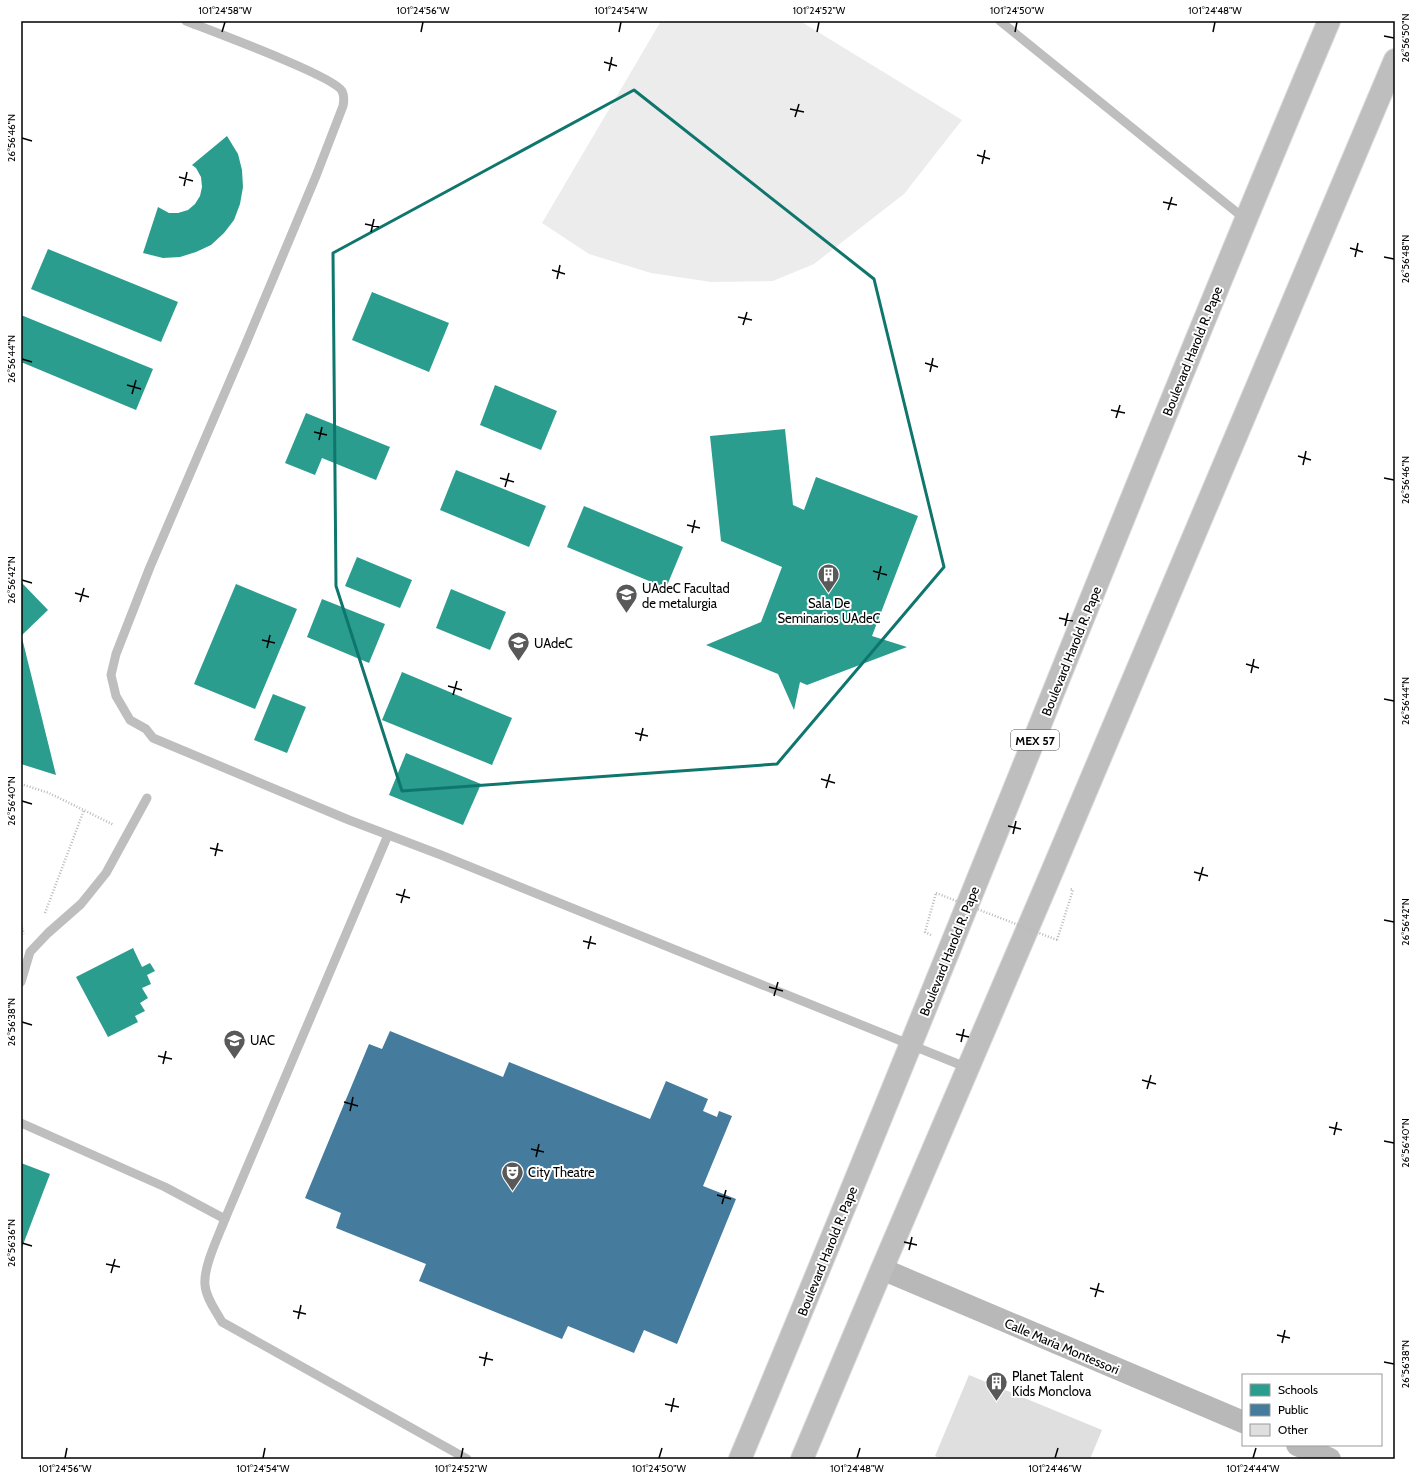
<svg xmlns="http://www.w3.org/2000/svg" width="1416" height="1480" font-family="Cabin,sans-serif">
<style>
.green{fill:#ececec}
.schools{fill:#2a9d8f}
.public{fill:#457b9d}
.building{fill:#dfdfdf}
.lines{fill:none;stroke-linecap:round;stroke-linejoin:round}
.trunk-casing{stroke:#dbdbdb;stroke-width:24}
.path{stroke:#b9b9b9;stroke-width:2.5;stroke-dasharray:1 2;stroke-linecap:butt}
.service{stroke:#bebebe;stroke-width:9}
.secondary{stroke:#b8b8b8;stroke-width:22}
.trunk{stroke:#bebebe;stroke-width:22}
.path-bridge{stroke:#b9b9b9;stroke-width:2.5;stroke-dasharray:1 2;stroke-linecap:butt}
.marked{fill:none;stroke:#0f766e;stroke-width:3;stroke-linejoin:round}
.ticks{fill:none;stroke:#000;stroke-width:1.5}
.labels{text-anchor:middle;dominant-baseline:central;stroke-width:4;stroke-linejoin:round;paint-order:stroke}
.shield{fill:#fff;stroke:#4c4c4c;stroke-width:1}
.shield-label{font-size:12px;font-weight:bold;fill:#000}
.street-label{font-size:13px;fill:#000;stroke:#fff}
.poi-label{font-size:13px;fill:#000;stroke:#fff;text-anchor:start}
.neatline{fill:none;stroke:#000;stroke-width:1.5}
.ticks-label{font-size:10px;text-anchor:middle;fill:#000}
</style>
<rect width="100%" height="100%" fill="#fff"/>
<path class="green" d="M661,21H800L962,120L904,194L814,264L773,281L711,282L651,273L589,254L542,223Z"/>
<g class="schools">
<path d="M227,136L238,154L242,170L243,187L240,204L234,220L224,233L211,245L196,252L180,257L163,258L143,253L158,207L169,213H178L188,210L195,204L200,196L202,187L201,177L196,168L192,165Z"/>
<path d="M48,249L178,302L161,342L31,289Z"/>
<path d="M372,292L449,323L429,372L352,340Z"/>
<path d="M21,315L153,369L136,410L21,362Z"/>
<path d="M495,385L557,411L541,450L480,425Z"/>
<path d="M306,413L390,447L376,480L322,458L315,475L285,463Z"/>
<path d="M785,429L793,505L804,510L816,477L918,516L872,636L907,647L807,685L800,682L794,710L778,674L706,645L761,622L782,567L721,541L710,436Z"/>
<path d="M456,470L546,506L529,547L440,510Z"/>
<path d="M584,506L683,547L666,588L567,547Z"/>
<path d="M357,557L412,580L400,608L345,586Z"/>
<path d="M21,582L48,610L21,636Z"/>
<path d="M236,584L297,609L255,709L194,684Z"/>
<path d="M451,589L506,612L490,650L436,628Z"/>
<path d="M322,599L385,624L369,663L307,637Z"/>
<path d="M22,638L56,775L21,764Z"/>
<path d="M402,672L512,718L492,765L382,720Z"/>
<path d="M273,694L306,707L287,753L254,740Z"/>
<path d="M406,753L481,784L463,825L389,795Z"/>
<path d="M133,948L142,967L150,963L155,971L147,975L151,984L142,988L148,998L140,1003L145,1011L135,1016L138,1022L108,1037L76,977Z"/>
<path d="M21,1163L50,1174L21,1250Z"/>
</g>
<path class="public" d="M390,1031L503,1077L509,1062L650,1119L666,1081L708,1099L703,1111L717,1117L719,1111L732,1116L703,1186L736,1199L677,1344L644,1330L634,1353L568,1326L562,1339L419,1281L426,1264L336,1228L341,1213L305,1198L369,1044L382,1049Z"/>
<path class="building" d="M969,1375L1102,1430L1090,1459H942L935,1456Z"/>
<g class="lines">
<defs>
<g id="trunk">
<path d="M740,1459C941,981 1127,498 1329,21"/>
<path d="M802,1459L882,1269L1048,881L1395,60"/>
</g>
</defs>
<use href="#trunk" class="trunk-casing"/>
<g class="path">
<path d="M21,784L49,793L114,825"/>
<path d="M45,913L84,810"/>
<path d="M21,925L24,934"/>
<path d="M931,935L925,932L936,893"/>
<path d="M1057,940L1073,890L1069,888"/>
</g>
<g class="service">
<path d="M186,21C209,30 334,76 342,91C344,95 344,101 343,106L316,176L244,348L150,567L116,654L111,675L116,696L130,720L146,729L153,738L349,820L441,855L968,1068"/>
<path d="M1000,21L1245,219"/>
<path d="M388,835L225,1219C218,1237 203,1268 205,1285C206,1298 216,1311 222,1322L467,1459"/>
<path d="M21,982L30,952L48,933L81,904L106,873L147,798"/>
<path d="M21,1123L165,1187L225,1219"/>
</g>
<g class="secondary">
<path d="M882,1269L1243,1422"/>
<path d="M1297,1445L1330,1459"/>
</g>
<use href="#trunk" class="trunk"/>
<path class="path-bridge" d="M936,893L1057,940"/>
</g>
<path class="marked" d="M634,90L874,279L944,567L777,764L402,791L336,586L333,253Z"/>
<path class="ticks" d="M222,32L225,22M421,32L423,22M619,32L621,22M817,32L819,22M1015,32L1017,22M1213,32L1215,22M1384,36L1394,38M604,62L617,66M609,71L612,57M790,109L804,112M795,117L799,104M22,138L32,141M977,155L990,159M982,164L985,150M179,177L193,181M184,186L187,172M1163,202L1177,205M1168,210L1172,197M365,224L379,227M371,232L374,219M1350,248L1363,252M1355,257L1358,243M1384,257L1394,259M552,270L565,274M557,279L560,265M738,317L752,320M743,325L747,312M22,359L32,362M925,363L938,367M930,372L933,358M127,385L141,389M132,394L136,380M1111,410L1125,413M1116,418L1120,405M314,432L327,435M319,440L322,427M1298,456L1311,460M1303,465L1306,451M500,478L514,482M1384,478L1394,480M505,487L509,473M687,525L700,528M692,533L695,520M873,571L887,575M22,580L32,583M878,580L881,566M75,593L89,597M80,602L84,588M1059,618L1073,621M1065,626L1068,613M262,640L275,643M267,648L270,635M1246,664L1259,668M1251,673L1254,659M448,686L462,690M453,695L457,681M1384,699L1394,701M635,733L648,736M640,741L643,728M821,779L835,783M826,788L830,774M22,801L32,804M1008,826L1021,829M1013,834L1016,821M210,848L223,851M215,856L218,843M1194,872L1208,876M1199,881L1203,867M396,894L410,898M401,903L405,889M1384,920L1394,922M583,941L596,944M588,949L591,936M769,987L783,991M774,996L778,982M22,1022L32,1025M956,1034L969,1037M961,1042L964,1029M158,1056L172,1059M163,1064L166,1051M1142,1080L1156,1084M1147,1089L1151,1075M344,1102L358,1106M350,1111L353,1097M1329,1127L1342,1130M1334,1135L1337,1122M1384,1141L1394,1143M531,1149L544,1152M536,1157L539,1144M717,1195L731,1199M722,1204L726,1190M904,1242L917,1245M22,1243L32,1246M909,1250L912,1237M106,1264L120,1267M111,1273L115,1259M1090,1288L1104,1292M1095,1297L1099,1283M293,1311L306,1314M298,1319L301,1305M1277,1335L1290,1338M1282,1343L1285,1330M479,1357L493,1360M1384,1362L1394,1364M484,1366L487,1352M665,1404L679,1407M671,1412L674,1398M65,1458L67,1448M263,1458L265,1448M461,1458L463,1448M659,1458L662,1448M857,1458L860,1448M1055,1458L1058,1448M1253,1458L1256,1448"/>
<defs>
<symbol id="building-pin" viewBox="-11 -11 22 30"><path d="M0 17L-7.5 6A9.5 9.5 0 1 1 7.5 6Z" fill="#595959" stroke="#fff"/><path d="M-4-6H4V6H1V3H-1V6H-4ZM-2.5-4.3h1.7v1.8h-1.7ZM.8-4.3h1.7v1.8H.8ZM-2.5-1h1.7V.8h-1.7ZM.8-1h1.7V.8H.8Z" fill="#fff"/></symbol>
<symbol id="university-pin" viewBox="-11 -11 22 30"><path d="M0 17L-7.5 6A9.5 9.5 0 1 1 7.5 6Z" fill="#595959" stroke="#fff"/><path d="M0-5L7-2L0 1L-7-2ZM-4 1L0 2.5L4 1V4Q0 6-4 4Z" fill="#fff"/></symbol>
<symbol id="theatre-pin" viewBox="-11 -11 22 30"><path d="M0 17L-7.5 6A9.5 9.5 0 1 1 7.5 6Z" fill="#595959" stroke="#fff"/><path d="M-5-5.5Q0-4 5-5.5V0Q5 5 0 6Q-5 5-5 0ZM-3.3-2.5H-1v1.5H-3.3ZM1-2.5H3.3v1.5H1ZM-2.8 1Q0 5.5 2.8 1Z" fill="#fff"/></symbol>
</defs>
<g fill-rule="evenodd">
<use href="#building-pin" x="816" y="562" width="25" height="34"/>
<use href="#university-pin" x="614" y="582" width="25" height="34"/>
<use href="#university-pin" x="506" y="630" width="25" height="34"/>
<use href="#university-pin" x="222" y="1028" width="25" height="34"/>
<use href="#theatre-pin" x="500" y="1160" width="25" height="34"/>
<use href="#building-pin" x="984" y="1370" width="25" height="34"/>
</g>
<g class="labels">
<rect class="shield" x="1011" y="730" width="48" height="20" rx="3"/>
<g class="shield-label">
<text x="1035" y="740">MEX 57</text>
</g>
<g class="street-label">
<text transform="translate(1192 351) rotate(-68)">Boulevard Harold R. Pape</text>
<text transform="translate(1071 651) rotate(-68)">Boulevard Harold R. Pape</text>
<text transform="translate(949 951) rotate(-68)">Boulevard Harold R. Pape</text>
<text transform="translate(827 1251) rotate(-68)">Boulevard Harold R. Pape</text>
<text transform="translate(1062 1346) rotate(23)">Calle María Montessori</text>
</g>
<g class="poi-label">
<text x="642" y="588">UAdeC Facultad<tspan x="642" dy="15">de metalurgia</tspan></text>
<text x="829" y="603" text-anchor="middle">Sala De<tspan x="829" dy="15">Seminarios UAdeC</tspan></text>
<text x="534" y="643">UAdeC</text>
<text x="250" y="1040">UAC</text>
<text x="528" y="1172">City Theatre</text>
<text x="1012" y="1376">Planet Talent<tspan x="1012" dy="15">Kids Monclova</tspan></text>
</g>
</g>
<rect width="1416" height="1480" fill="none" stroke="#ffffff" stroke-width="44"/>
<rect x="1242" y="1374" width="140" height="72" fill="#ffffff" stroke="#999999"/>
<rect x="1250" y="1384" width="20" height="12" fill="#2a9d8f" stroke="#999999"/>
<text x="1278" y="1394" font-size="12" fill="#000000">Schools</text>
<rect x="1250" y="1404" width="20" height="12" fill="#457b9d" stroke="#999999"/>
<text x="1278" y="1414" font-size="12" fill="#000000">Public</text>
<rect x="1250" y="1424" width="20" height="12" fill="#dfdfdf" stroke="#999999"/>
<text x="1278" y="1434" font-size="12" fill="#000000">Other</text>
<rect x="22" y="22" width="1372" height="1436" class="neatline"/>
<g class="ticks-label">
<text x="225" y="14">101°24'58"W</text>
<text x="423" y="14">101°24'56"W</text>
<text x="621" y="14">101°24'54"W</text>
<text x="819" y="14">101°24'52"W</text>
<text x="1017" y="14">101°24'50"W</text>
<text x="1215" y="14">101°24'48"W</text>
<text transform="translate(1405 38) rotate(-90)" y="4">26°56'50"N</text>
<text transform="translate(11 138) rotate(-90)" y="4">26°56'46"N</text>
<text transform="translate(1405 259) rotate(-90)" y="4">26°56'48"N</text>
<text transform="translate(11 359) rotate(-90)" y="4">26°56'44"N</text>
<text transform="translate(1405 480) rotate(-90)" y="4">26°56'46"N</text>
<text transform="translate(11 580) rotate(-90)" y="4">26°56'42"N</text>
<text transform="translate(1405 701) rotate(-90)" y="4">26°56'44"N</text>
<text transform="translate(11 801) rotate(-90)" y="4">26°56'40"N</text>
<text transform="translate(1405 922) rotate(-90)" y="4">26°56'42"N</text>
<text transform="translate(11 1022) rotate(-90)" y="4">26°56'38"N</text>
<text transform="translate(1405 1143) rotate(-90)" y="4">26°56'40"N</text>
<text transform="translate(11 1243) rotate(-90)" y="4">26°56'36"N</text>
<text transform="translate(1405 1364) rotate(-90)" y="4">26°56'38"N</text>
<text x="65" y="1472">101°24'56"W</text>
<text x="263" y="1472">101°24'54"W</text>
<text x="461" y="1472">101°24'52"W</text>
<text x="659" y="1472">101°24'50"W</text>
<text x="857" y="1472">101°24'48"W</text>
<text x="1055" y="1472">101°24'46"W</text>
<text x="1253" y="1472">101°24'44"W</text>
</g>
</svg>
